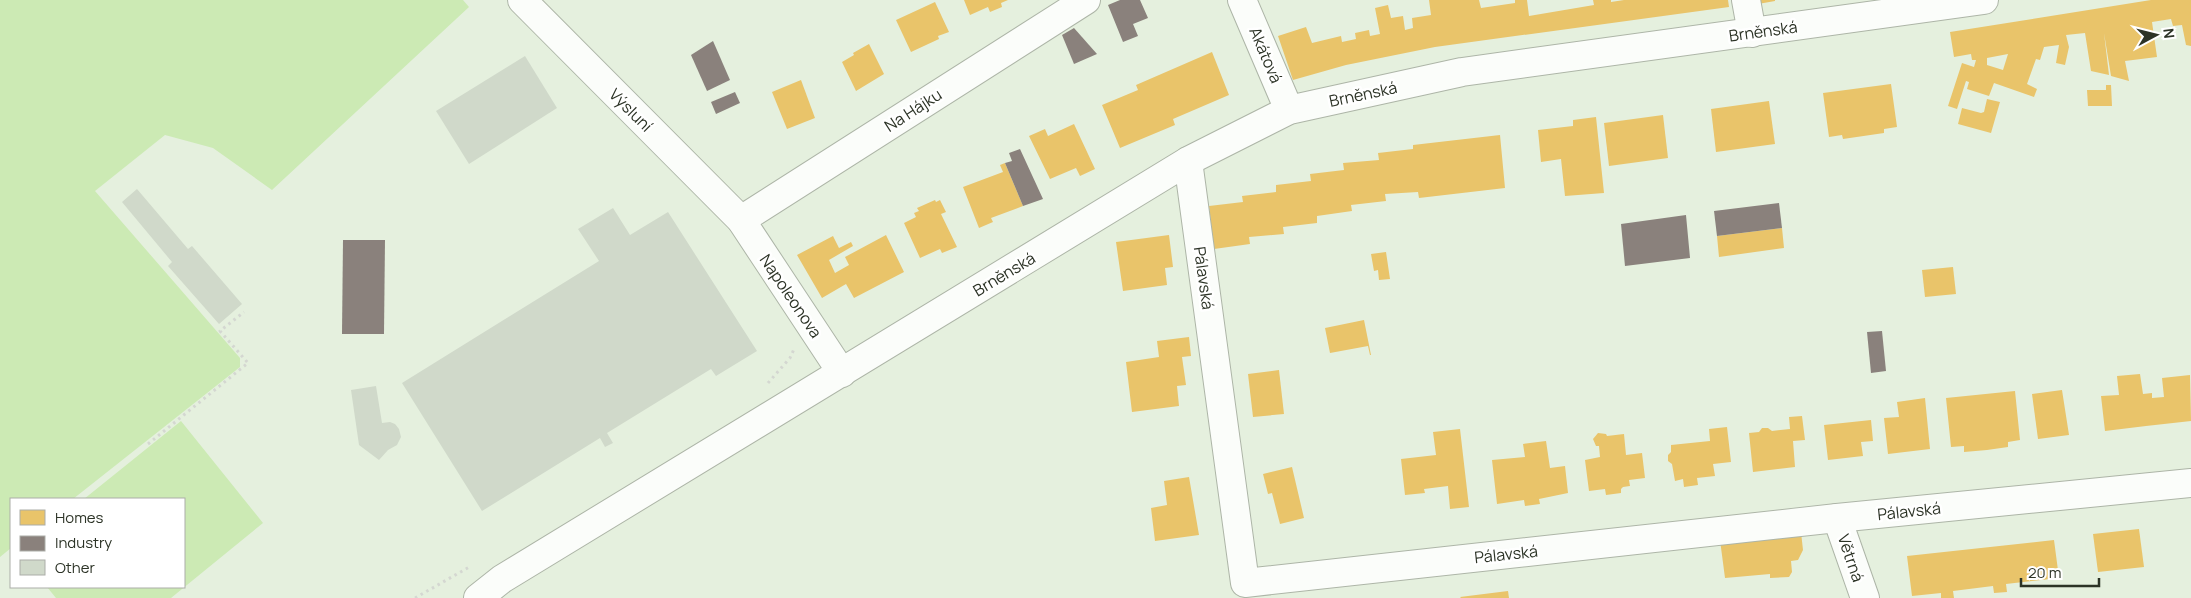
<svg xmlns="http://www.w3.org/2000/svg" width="2191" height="598" font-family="Manrope,sans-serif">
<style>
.green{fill:#cceab4}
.homes{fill:#e9c46a;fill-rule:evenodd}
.industry{fill:#8a817c}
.building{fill:#d0d9ca}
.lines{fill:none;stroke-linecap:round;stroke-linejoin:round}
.minor-casing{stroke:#adb5a7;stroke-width:30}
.secondary-casing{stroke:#adb5a7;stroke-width:30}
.path{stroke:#d4d7d1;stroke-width:3;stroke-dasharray:2.5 4;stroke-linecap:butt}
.minor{stroke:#fbfdfa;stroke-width:28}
.secondary{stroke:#fbfdfa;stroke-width:28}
.labels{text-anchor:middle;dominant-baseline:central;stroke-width:5;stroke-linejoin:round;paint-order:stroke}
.street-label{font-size:16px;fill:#2c3326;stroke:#fff}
</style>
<rect width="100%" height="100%" fill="#e5f0de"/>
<g class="green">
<path d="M0,0H463L469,7L272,190L213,148L165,135L95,191L240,358V367L73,499H11V548L0,557Z"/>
<path d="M181,421L263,523L171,598H56L47,587H184V499H84Z"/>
</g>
<g class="homes">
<path d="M964,0H1008L1001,3L1002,7L990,12L988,7L970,15Z"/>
<path d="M1429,0H1479L1481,8L1515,3V0H1527L1529,16L1594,5L1593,0H1611V2L1624,0H1728L1729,7L1435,47L1346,65L1293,80L1278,36L1306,27L1312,43L1341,36L1342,42L1356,39L1355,33L1369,30L1370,36L1380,34L1375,8L1388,5L1391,18L1403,16L1405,30L1413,28L1412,18L1431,15Z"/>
<path d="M1757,0H1775V1L1758,4Z"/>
<path d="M2151,0H2191V46L2186,45L2182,25L2173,26L2171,19L2152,22L2157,57L2125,61L2129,81L2111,76L2104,33L2109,75L2091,71L2085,33L2066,35L2069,47L2065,65L2056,63L2059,45L2044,47L2040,60L2036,59L2027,84L2037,89L2034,97L1994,83L1989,96L1967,89L1969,82L1966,81L1957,109L1948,106L1962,63L1974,67L1976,60H1972L1971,54L1954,57L1950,32ZM2008,54L2003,70L1987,65V58Z"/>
<path d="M935,2L949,32L938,36L939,39L911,52L896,20Z"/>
<path d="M869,44L884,74L856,91L842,62L854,55L853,53Z"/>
<path d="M1212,52L1229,95L1173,119L1175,125L1120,148L1102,105L1138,90L1136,85Z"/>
<path d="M801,80L815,118L787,129L772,92Z"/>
<path d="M1891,84L1897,127L1884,129V133L1843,139L1842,135L1829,137L1823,93Z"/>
<path d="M2106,85H2111L2112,106H2088L2087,90H2106Z"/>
<path d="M1987,99L2000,102L1991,133L1958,124L1962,108L1981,113L1984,112Z"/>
<path d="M1769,101L1775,144L1716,152L1711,109Z"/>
<path d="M1663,115L1668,158L1609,166L1604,123Z"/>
<path d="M1596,117L1604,193L1565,196L1561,159L1541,162L1538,130L1573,126V120Z"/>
<path d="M1074,124L1095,169L1080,176L1076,168L1050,179L1029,136L1045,129L1048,136Z"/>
<path d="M1500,135L1505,188L1419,198L1418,192L1385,194L1386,201L1351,205L1352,211L1317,216V223L1283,227L1284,234L1249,237L1250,244L1214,249L1209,206L1243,202L1242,196L1276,192V185L1311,181L1310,174L1344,170L1343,163L1379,160L1378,153L1413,149V145Z"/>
<path d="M1005,163L1023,206L991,218L993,222L979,228L963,187L1003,172L1000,165Z"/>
<path d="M935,200L936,202L940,200L946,212L941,214L957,247L942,253L940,249L920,258L904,223L916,217L914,213L919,211L917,208Z"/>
<path d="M1782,228L1784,248L1719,257L1717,236Z"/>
<path d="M886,235L904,272L854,298L846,284L822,298L797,255L833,236L839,248L851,242L853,246L829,260L835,273L849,265L845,257Z"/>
<path d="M1169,235L1173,267L1165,268L1167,285L1123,291L1116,242Z"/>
<path d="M1386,252L1390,279L1379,280L1378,270L1374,271L1371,254Z"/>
<path d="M1953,267L1956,294L1925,297L1922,270Z"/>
<path d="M1364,320L1371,355H1370L1368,346L1330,353L1325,328Z"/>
<path d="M1189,337L1191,356L1182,357L1186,385L1177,386L1179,406L1132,412L1126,362L1159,357L1157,341Z"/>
<path d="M1279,370L1284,414L1253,417L1248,374Z"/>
<path d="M2140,374L2143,394L2152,393V398L2164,397L2162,378L2190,375L2191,421L2146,426L2145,417L2146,426L2105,431L2101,396L2119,395L2117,376Z"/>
<path d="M2062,390L2069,435L2038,439L2032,394Z"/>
<path d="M2015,391L2020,440L2008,442V447L1987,450L1964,452V446L1951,447L1946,398Z"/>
<path d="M1925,398L1930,449L1888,454L1884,418L1899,417L1897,402Z"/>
<path d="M1802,416L1805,440L1793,441L1795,467L1753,472L1749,433L1759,432L1762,428H1768L1772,431L1790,429L1789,417Z"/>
<path d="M1871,420L1873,441L1861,442L1863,456L1828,460L1824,425Z"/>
<path d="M1727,427L1731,462L1713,464L1715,476L1697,478L1698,485L1684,487L1683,479L1675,481L1672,464L1668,461V455L1671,452V445L1710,441L1709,429Z"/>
<path d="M1460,429L1469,507L1450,509L1448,486L1424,489L1425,493L1405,495L1401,459L1436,455L1433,432Z"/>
<path d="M1598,433L1606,434L1607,436L1624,434L1626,455L1642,453L1645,478L1629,480L1630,486L1623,487L1621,489V493L1606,495L1605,489L1589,491L1585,460L1600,457L1599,446H1596L1593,439Z"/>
<path d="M1546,441L1550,468L1565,466L1568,493L1539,499L1540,504L1525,506L1524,500L1497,504L1492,460L1525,457L1523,444Z"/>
<path d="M1292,467L1304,518L1280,524L1272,493L1268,494L1263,474Z"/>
<path d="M1189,477L1199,535L1155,541L1151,508L1167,505L1164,481Z"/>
<path d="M2139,529L2144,567L2098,572L2093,534Z"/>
<path d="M1801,532L1803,550L1798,560L1791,561L1792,572L1789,577L1770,578V574L1725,578L1720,540Z"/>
<path d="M2054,540L2059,578L2006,584L2007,592L1994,593L1993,586L1953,591L1954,598H1941V593L1912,596L1907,556Z"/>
<path d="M1508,591L1509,598H1461L1460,597Z"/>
</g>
<g class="industry">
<path d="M1120,0H1140L1148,18L1133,24L1138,36L1123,42L1108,5Z"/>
<path d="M1074,28L1097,54L1074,64L1062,35Z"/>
<path d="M713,41L730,80L707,91L691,55Z"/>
<path d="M735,92L740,103L716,114L711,102Z"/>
<path d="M1020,149L1043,199L1023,206L1005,163L1012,161L1009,153Z"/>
<path d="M1779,203L1782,228L1717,236L1714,211Z"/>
<path d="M1686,215L1690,258L1625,266L1621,224Z"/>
<path d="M343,240H385L384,334H342Z"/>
<path d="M1882,331L1886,371L1871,373L1867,332Z"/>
</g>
<g class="building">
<path d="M525,56L557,108L469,164L436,111Z"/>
<path d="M137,189L188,249L192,246L242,304L219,324L168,266L172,262L122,202Z"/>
<path d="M613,208L630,235L668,212L757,351L716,376L711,369L607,433L613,443L605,447L600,438L482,511L402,383L599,261L578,229Z"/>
<path d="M376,386L382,423L390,422L395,424L399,429L401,437L397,445L388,450L379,460L359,445L351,390Z"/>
</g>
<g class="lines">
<defs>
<g id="minor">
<path d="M522,0L741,220L842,373"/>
<path d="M1242,0L1289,110"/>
<path d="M1746,0L1752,33"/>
<path d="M1188,161L1245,583L1837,518L2191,483"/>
<path d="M741,220L1086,0"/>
<path d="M1837,518L1865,598"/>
</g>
<path id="secondary" d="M478,598L502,579L1188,161L1289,110L1462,72L1984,0"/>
</defs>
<use href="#minor" class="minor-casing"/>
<use href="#secondary" class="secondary-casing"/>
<g class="path">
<path d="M768,383L790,358L794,349"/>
<path d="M148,444L248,363L220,331L244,312"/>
<path d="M415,598L471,566"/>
</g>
<use href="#minor" class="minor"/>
<use href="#secondary" class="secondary"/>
</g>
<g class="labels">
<g class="street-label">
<text transform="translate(1763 31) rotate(-8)">Brněnská</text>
<text transform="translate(1266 55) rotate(67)">Akátová</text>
<text transform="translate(1363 94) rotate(-12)">Brněnská</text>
<text transform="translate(631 110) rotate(45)">Výsluní</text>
<text transform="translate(913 110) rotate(-33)">Na Hájku</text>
<text transform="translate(1004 274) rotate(-31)">Brněnská</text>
<text transform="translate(1204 278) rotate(82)">Pálavská</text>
<text transform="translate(791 296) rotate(56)">Napoleonova</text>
<text transform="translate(1909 511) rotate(-6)">Pálavská</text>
<text transform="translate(1506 554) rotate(-6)">Pálavská</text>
<text transform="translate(1851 558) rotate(71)">Větrná</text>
</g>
</g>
<rect x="10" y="498" width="175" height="90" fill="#ffffff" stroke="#abada8"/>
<rect x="20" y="510" width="25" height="15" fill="#e9c46a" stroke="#abada8"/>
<text x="55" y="523" font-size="15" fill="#2c3326">Homes</text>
<rect x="20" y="536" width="25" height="15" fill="#8a817c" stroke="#abada8"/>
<text x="55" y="548" font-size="15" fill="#2c3326">Industry</text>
<rect x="20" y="560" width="25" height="15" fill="#d0d9ca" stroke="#abada8"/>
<text x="55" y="573" font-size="15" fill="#2c3326">Other</text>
<g transform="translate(2156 35) rotate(83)" stroke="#ffffff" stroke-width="4" paint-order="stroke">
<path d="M0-4L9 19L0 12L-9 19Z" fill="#2c3326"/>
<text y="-8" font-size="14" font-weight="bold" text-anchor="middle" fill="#2c3326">N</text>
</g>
<path d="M2021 578v8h78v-8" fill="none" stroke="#2c3326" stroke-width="2.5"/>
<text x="2028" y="578" font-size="15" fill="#2c3326" stroke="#ffffff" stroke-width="4" paint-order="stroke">20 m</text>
</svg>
